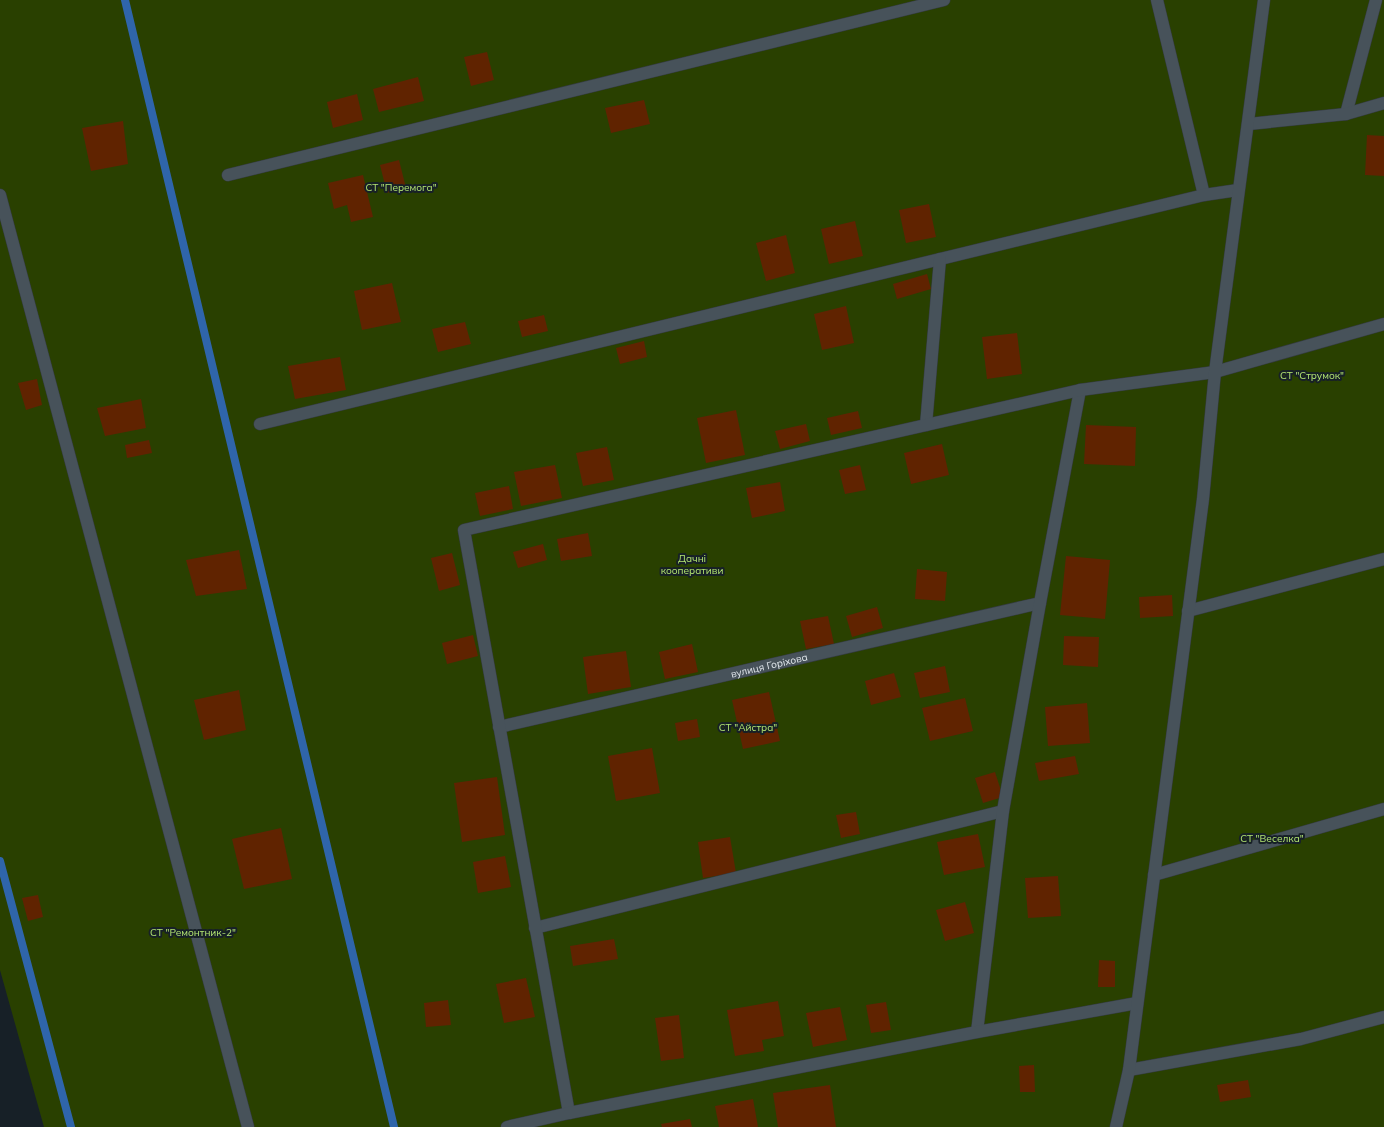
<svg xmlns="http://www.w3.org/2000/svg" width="1384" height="1127" font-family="Mulish,sans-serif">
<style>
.green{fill:#294000}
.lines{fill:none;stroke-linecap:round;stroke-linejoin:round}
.stream{stroke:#2f65aa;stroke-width:8}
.building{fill:#602300}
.minor-casing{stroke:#343b41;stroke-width:13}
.minor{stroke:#47525a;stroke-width:12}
.labels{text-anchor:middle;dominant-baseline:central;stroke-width:4;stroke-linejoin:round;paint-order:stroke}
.park-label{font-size:10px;fill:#b4e672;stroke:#172027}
.street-label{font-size:10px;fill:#e3e9ee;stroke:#172027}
</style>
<rect width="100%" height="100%" fill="#172027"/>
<path class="green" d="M0,0H1384V1127H44L0,970Z"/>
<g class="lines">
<g class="stream">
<path d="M125,0L394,1127"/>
<path d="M0,861L71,1127"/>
</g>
</g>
<g class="building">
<path d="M487,52L494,80L471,86L464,57Z"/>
<path d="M418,77L424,101L379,112L373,89Z"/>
<path d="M357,94L363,120L333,128L327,102Z"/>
<path d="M644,100L650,124L611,133L605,108Z"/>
<path d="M123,121L128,164L91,171L82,128Z"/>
<path d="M1367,135L1384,136V176L1365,175Z"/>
<path d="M399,160L406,188L387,193L380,165Z"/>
<path d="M363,175L373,217L351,222L347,205L334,209L328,183Z"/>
<path d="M929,204L936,237L906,243L899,210Z"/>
<path d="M855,221L863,256L829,264L821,229Z"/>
<path d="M786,235L795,273L766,281L756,243Z"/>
<path d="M927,274L931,289L897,299L893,284Z"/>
<path d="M392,283L401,322L362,330L354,291Z"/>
<path d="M846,306L854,343L822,350L814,314Z"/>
<path d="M544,315L548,331L522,337L518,321Z"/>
<path d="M465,322L471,344L438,352L432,329Z"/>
<path d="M1017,333L1022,374L987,379L982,337Z"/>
<path d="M644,341L647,357L620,364L616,348Z"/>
<path d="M340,357L346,390L295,399L288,366Z"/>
<path d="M37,379L42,405L26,410L18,383Z"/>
<path d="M141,399L146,428L105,436L97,408Z"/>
<path d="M736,410L745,455L706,463L697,418Z"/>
<path d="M858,411L862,428L831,435L827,418Z"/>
<path d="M806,424L810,441L780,449L775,431Z"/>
<path d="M1086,425L1136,427L1135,466L1084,464Z"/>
<path d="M149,440L152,453L127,458L125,445Z"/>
<path d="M942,444L949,475L911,484L904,453Z"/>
<path d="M607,447L614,480L583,486L576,453Z"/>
<path d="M555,465L562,498L521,506L514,472Z"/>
<path d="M860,465L866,490L845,494L839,470Z"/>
<path d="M780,482L785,511L752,518L746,488Z"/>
<path d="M509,486L513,509L480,516L475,493Z"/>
<path d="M588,533L592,556L561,561L557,539Z"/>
<path d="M543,544L547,560L518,568L513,552Z"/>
<path d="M239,550L247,589L196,596L186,560Z"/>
<path d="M452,553L460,585L439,591L431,558Z"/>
<path d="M1066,556L1110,560L1105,619L1060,615Z"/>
<path d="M917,569L947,572L945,601L915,599Z"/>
<path d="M1172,595L1173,616L1140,618L1139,597Z"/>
<path d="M877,607L883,628L852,637L846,616Z"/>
<path d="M828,616L834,644L806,649L800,621Z"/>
<path d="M473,635L478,656L447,664L442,643Z"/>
<path d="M1064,636L1099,637L1098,667L1063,665Z"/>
<path d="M692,644L698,672L665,679L659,652Z"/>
<path d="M626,651L631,687L588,694L583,657Z"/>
<path d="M945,666L950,692L920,698L914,673Z"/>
<path d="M894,673L901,697L871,705L865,681Z"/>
<path d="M239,690L246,730L204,740L194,700Z"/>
<path d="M769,692L780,741L743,749L732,700Z"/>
<path d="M965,698L973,731L930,741L922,708Z"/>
<path d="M1087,703L1090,743L1048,746L1045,707Z"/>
<path d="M697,719L700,737L678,741L675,723Z"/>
<path d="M652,748L660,793L616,801L608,756Z"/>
<path d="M1075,756L1079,774L1039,781L1035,763Z"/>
<path d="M995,772L1003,797L983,803L975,778Z"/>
<path d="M497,777L505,835L462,842L454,783Z"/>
<path d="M856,812L860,834L841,838L836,815Z"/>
<path d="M281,828L292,879L244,889L232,839Z"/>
<path d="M978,834L985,867L944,875L937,842Z"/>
<path d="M730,837L736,873L703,878L698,842Z"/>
<path d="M505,856L511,887L478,893L473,862Z"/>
<path d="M1058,876L1061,916L1028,918L1025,878Z"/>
<path d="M38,895L43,917L28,921L22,898Z"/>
<path d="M965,902L974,933L945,941L936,910Z"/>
<path d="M614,939L618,959L573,966L570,946Z"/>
<path d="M1099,960L1115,961V987H1098Z"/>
<path d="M526,978L535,1017L504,1023L496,984Z"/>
<path d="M448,1000L451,1025L426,1027L424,1003Z"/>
<path d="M778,1001L784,1036L762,1040L764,1051L735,1056L727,1010Z"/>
<path d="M886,1002L891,1030L871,1033L866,1005Z"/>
<path d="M840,1007L847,1040L813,1047L806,1013Z"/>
<path d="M679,1015L684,1058L661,1061L655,1018Z"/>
<path d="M1034,1065L1035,1092H1020L1019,1066Z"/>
<path d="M1248,1080L1251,1097L1220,1102L1217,1085Z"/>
<path d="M830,1085L836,1127H778L773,1093Z"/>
<path d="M753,1099L758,1127H719L715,1106Z"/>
<path d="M690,1119L692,1127H662L661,1124Z"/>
</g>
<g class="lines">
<defs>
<g id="minor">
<path d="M1157,0L1204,195"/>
<path d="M1346,114L1376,0"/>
<path d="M1249,124L1346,114L1384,103"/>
<path d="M228,175L944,0"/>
<path d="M0,195L248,1127"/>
<path d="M260,424L1204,195L1238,190"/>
<path d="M926,425L940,259"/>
<path d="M1188,611L1384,559"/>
<path id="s1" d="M499,727L1040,603"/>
<path d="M1154,875L1384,809"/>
<path d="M535,928L1003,811"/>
<path d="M977,1032L1003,811L1040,603L1080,390"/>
<path d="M1129,1070L1301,1039L1384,1017"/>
<path d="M569,1113L464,530L1080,390L1215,372L1384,324"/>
<path d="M507,1127L569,1113L977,1032L1137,1003"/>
<path d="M1116,1127L1129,1070L1139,992L1203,499L1215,372L1264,0"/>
</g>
</defs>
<use href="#minor" class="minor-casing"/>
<use href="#minor" class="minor"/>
</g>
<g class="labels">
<g class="park-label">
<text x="401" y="187">СТ "Перемога"</text>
<text x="1312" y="375">СТ "Струмок"</text>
<text x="692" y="558">Дачні<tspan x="692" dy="12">кооперативи</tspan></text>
<text x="748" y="727">СТ "Айстра"</text>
<text x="1272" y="838">СТ "Веселка"</text>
<text x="193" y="932">СТ "Ремонтник-2"</text>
</g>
<g class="street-label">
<text stroke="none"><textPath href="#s1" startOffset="277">вулиця Горіхова</textPath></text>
</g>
</g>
</svg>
